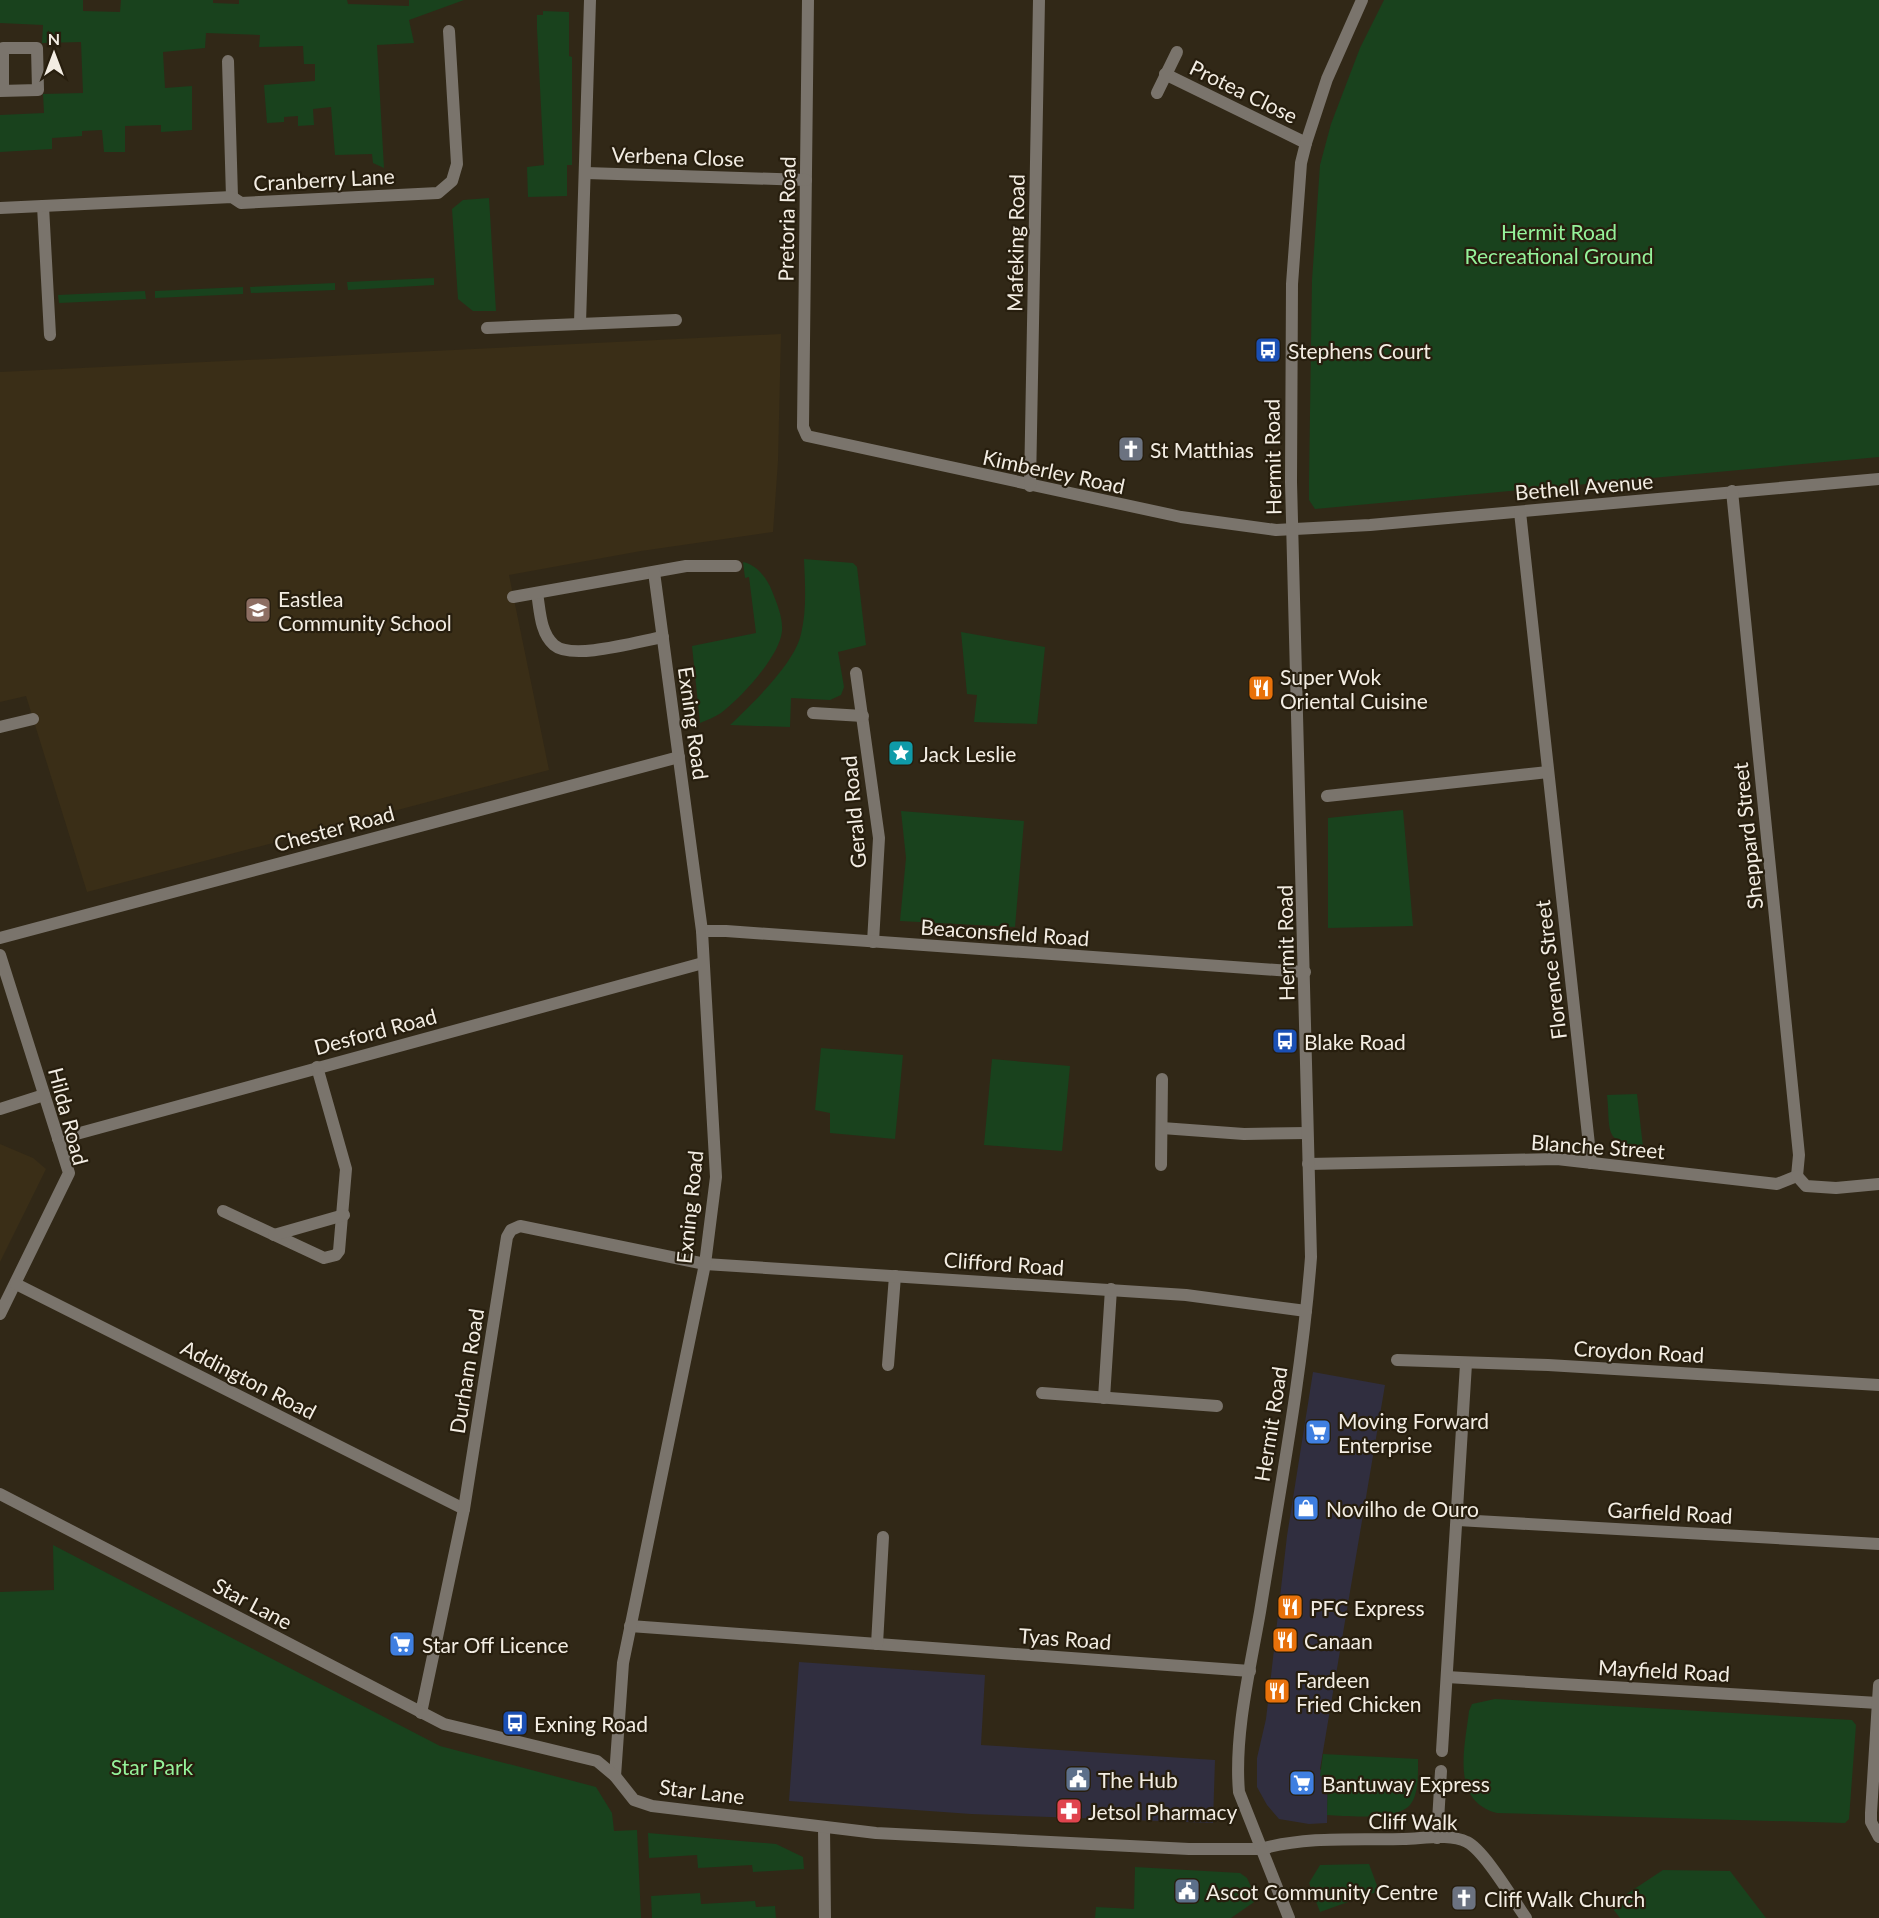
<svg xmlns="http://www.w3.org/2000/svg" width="1879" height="1918" font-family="Lato,sans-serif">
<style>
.commercial{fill:#302e3f}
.built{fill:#3a2e17}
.green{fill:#19421d}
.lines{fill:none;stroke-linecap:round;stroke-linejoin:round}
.minor{stroke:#7a746c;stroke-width:12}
.tertiary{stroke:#7a746c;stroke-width:12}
.labels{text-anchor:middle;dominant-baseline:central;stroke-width:4.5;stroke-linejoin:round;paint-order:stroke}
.street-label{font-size:21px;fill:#f3ede3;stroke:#271e0e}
.park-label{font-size:21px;fill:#95f29a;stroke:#271e0e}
.poi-label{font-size:21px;fill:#f3ede3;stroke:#271e0e;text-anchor:start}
</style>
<rect width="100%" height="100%" fill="#312817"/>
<g class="commercial">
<path d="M1313,1372L1385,1385L1320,1769L1328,1778L1327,1823L1309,1824L1279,1819L1267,1805L1257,1787V1758L1266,1719L1287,1536Z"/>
<path d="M799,1662L985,1675L981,1745L1215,1760L1213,1823L971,1814L789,1801Z"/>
</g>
<g class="built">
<path d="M781,334L778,461L773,532L641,551L509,575L549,770L87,892L26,696L0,702V372Z"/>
<path d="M0,1144L33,1158L46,1169L0,1262Z"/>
</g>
<g class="green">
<path d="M0,0H83V11L120,12L121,0H213V3L239,4V0H347L348,4L409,6V0H464L409,20L414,43L377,45L384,168L373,163L372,154L335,155L331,107L313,109L314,125L298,126V116L284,117V122L267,123L264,85L315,81V64H304L303,46L259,47L260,35L206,33L205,48L163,52L165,88L192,86V130L161,132V125L125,126V152H104L102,130L82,131V136L52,138V149L0,152V115L44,113L43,94L83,93L81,42L42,43L43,25L0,23Z"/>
<path d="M1384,0H1879V457L1315,509L1309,500V481L1312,280L1320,165L1331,124L1360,48Z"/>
<path d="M543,11L569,12V56L572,57V165H567V196L528,197L527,167L544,165L537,29V15H543Z"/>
<path d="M489,198L496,311H473L458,299L452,209L463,200Z"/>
<path d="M434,278V285L348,290L347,282Z"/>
<path d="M335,283V290L251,293L250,287Z"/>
<path d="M243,287V294L155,298V291Z"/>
<path d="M145,291L146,299L59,303L58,295Z"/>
<path d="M804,559L853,563L857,567L866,645L838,652L844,687L841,695L830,700L791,698L790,727L730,725C752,704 795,663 801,634C807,609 805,584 804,559Z"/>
<path d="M743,562C757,565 767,578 772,591C777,604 783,617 782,631C780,656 741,698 721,713C715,717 707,720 700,723L692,646L756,633L749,577L745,578Z"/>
<path d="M961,632L1045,647L1037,724L974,722L977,695L967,694Z"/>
<path d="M1403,810L1413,926L1328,928V818Z"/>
<path d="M901,811L1024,821L1015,927L900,921L906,858Z"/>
<path d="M821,1048L903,1055L895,1139L830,1133V1113L815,1110Z"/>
<path d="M992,1059L1070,1066L1062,1151L984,1145Z"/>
<path d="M1637,1094L1643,1147C1602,1142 1611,1131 1607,1095Z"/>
<path d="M53,1545L440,1746L596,1787L612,1813L614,1831L637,1830L641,1918H0V1592L54,1590Z"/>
<path d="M1495,1699L1852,1720L1856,1725L1849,1819L1845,1823L1497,1813C1450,1801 1465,1747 1469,1711L1472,1704Z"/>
<path d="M1323,1754L1418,1759C1418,1773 1419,1794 1410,1805C1395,1821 1348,1816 1327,1815L1328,1778L1320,1776Z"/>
<path d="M648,1833L776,1844L803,1857L804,1869L753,1872L752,1865L698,1868L697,1855L649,1858Z"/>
<path d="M1369,1864L1379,1891L1320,1912L1309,1883L1320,1865Z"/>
<path d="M1135,1867L1240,1873L1247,1878L1257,1900L1231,1918H1095L1096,1907L1134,1909Z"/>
<path d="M1663,1870L1730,1871L1766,1918H1620L1610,1905Z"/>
<path d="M700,1893L701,1904L755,1901L756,1907L775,1906L776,1918H652L651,1896Z"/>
</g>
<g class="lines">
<g class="minor">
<path d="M808,0L803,427L807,436L1181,517L1276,530L1370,525L1879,479"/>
<path d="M228,61L232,197"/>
<path d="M1165,74L1306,143"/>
<path d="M0,91L38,90L37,48H3V91"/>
<path d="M1157,93L1177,52"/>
<path d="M586,173L806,180"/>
<path d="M43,206L50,335"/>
<path d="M0,208L232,197L241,203L438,193L452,181L457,164L449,31"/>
<path d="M580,323L590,0"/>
<path d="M487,328L676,320"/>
<path d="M1030,486L1039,0"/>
<path d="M1732,491L1799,1155L1797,1176"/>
<path d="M1520,512L1591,1163"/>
<path d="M537,593C540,610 540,633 554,645C572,661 640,641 663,637"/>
<path d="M513,597L686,566H736"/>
<path d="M856,673L879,838L873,942"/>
<path d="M813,713L863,716"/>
<path d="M0,727L33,719"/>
<path d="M1327,796L1548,772"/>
<path d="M702,931H726L1305,972"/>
<path d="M0,938L679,757"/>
<path d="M0,955L69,1173L0,1314"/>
<path d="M0,1109L44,1095"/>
<path d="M1162,1128L1244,1134L1307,1133"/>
<path d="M58,1139L703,963"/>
<path d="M1308,1164L1557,1159L1777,1184L1797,1176"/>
<path d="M1161,1165L1162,1079"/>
<path d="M1797,1176L1806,1186L1836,1188L1879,1184"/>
<path d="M223,1211L324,1258L336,1255L339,1251L346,1169L317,1067"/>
<path d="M274,1235L344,1215"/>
<path d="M16,1284L464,1509"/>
<path d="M1397,1360L1548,1365L1879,1385"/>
<path d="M888,1365L895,1276"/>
<path d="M1042,1393L1217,1406"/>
<path d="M1104,1398L1111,1289"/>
<path d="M1458,1520L1879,1544"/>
<path d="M630,1626L1250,1671"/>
<path d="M877,1644L883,1537"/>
<path d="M1447,1677L1878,1703"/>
<path d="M1879,1685L1871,1813V1822L1879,1837"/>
<path d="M421,1713L464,1509L507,1237L511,1230L520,1226L705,1264L1186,1295L1306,1311"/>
<path d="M1442,1751L1466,1364"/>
<path d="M615,1776L623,1663L705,1264L716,1177L702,931L654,572"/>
<path d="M824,1827L825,1918"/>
<path d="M1437,1838L1441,1771"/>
<path d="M1261,1849C1307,1836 1356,1840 1403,1839C1422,1839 1449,1833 1467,1842C1484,1850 1514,1901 1526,1918"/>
</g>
<g class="tertiary">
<path d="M0,1494L444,1724L597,1761L615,1776L634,1800L652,1806L876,1833L1189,1849H1261"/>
<path d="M1289,1918L1239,1792C1234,1735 1250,1669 1260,1612C1279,1494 1302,1376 1311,1257L1291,482L1292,284L1301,163L1306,143L1327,79L1362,0"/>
</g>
</g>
<defs>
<symbol id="bus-square" viewBox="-11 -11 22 22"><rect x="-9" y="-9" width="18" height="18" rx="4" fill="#1a4fb4" stroke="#271e0e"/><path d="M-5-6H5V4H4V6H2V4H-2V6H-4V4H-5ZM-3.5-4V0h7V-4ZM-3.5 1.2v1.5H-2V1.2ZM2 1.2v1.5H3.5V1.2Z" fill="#fff"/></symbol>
<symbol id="church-square" viewBox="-11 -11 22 22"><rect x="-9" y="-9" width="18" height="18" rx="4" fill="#6b7280" stroke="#271e0e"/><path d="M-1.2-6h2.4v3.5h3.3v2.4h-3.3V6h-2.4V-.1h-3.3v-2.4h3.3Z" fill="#fff"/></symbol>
<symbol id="school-square" viewBox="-11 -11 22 22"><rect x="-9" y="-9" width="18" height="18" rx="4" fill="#8d6e63" stroke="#271e0e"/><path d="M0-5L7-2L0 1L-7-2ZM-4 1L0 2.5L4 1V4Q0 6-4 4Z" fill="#fff"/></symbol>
<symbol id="restaurant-square" viewBox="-11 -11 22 22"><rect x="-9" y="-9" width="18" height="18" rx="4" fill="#e8710a" stroke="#271e0e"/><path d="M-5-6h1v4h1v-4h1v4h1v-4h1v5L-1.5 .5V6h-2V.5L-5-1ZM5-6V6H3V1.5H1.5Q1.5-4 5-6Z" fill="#fff"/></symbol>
<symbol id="sight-square" viewBox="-11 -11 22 22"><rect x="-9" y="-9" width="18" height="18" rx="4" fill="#0f9aa8" stroke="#271e0e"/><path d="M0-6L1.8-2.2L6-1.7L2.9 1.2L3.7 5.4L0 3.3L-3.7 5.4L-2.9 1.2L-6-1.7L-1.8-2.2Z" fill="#fff"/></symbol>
<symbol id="supermarket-square" viewBox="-11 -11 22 22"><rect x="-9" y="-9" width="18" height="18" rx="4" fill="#3f7fe0" stroke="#271e0e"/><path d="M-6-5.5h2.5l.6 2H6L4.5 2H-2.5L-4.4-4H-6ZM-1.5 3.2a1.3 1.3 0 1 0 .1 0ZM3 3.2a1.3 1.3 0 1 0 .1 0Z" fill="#fff"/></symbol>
<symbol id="shop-square" viewBox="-11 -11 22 22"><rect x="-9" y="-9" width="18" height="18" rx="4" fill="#3f7fe0" stroke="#271e0e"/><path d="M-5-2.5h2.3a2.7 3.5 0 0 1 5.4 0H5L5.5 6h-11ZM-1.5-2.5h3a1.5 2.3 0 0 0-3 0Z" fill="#fff"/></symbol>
<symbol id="civic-square" viewBox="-11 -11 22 22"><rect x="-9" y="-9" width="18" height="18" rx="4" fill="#5c6f8a" stroke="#271e0e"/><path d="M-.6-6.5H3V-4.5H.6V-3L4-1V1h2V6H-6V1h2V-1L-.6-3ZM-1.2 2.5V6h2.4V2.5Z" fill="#fff"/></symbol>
<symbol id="pharmacy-square" viewBox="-11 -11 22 22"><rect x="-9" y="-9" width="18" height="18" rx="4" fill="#e0444e" stroke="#271e0e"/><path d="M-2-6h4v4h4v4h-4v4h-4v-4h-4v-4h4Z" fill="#fff"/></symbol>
</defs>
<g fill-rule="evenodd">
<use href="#bus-square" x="1253" y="335" width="30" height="30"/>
<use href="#church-square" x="1116" y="434" width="30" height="30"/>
<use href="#school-square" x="243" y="595" width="30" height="30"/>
<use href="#restaurant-square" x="1246" y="673" width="30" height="30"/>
<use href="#sight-square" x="886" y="738" width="30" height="30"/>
<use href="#bus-square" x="1270" y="1026" width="30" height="30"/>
<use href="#supermarket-square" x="1303" y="1417" width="30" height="30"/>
<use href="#shop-square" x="1291" y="1493" width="30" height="30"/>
<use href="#restaurant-square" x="1275" y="1592" width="30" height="30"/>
<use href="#restaurant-square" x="1270" y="1625" width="30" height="30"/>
<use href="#supermarket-square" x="387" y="1629" width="30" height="30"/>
<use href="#restaurant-square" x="1262" y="1676" width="30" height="30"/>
<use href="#bus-square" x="500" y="1708" width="30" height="30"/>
<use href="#civic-square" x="1063" y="1764" width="30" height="30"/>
<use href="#supermarket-square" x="1287" y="1768" width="30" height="30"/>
<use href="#pharmacy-square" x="1054" y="1796" width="30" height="30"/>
<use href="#civic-square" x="1172" y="1876" width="30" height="30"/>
<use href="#church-square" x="1449" y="1883" width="30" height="30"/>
</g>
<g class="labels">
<g class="street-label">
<text transform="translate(1244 91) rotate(26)">Protea Close</text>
<text transform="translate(678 156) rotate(2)">Verbena Close</text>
<text transform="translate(324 179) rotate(-3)">Cranberry Lane</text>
<text transform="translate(786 219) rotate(-89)">Pretoria Road</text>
<text transform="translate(1015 243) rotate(-89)">Mafeking Road</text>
<text transform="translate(1272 457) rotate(-91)">Hermit Road</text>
<text transform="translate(1054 471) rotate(12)">Kimberley Road</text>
<text transform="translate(1584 486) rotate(-5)">Bethell Avenue</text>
<text transform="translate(694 723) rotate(82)">Exning Road</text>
<text transform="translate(853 812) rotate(-95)">Gerald Road</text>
<text transform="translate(334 828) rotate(-15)">Chester Road</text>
<text transform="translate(1747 836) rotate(-96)">Sheppard Street</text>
<text transform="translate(1005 932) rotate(4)">Beaconsfield Road</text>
<text transform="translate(1285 943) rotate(-91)">Hermit Road</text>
<text transform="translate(1550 970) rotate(-97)">Florence Street</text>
<text transform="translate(375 1031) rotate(-15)">Desford Road</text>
<text transform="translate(69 1116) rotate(75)">Hilda Road</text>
<text transform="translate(1598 1146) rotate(4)">Blanche Street</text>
<text transform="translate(689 1207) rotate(-84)">Exning Road</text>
<text transform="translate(1004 1263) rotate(4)">Clifford Road</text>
<text transform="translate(1639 1351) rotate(3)">Croydon Road</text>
<text transform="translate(466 1371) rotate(-81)">Durham Road</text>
<text transform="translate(249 1379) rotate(27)">Addington Road</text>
<text transform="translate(1270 1424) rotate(-81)">Hermit Road</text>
<text transform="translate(1670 1512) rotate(3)">Garfield Road</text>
<text transform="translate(253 1603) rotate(28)">Star Lane</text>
<text transform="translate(1065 1638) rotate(4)">Tyas Road</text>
<text transform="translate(1664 1670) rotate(3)">Mayfield Road</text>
<text transform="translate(702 1791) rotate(7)">Star Lane</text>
<text transform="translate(1413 1821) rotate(1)">Cliff Walk</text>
</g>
<g class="park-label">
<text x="1559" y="231">Hermit Road<tspan x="1559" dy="24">Recreational Ground</tspan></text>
<text x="152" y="1766">Star Park</text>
</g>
<g class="poi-label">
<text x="1288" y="350">Stephens Court</text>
<text x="1150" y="449">St Matthias</text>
<text x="278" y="598">Eastlea<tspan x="278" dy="24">Community School</tspan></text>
<text x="1280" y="676">Super Wok<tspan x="1280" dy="24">Oriental Cuisine</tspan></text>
<text x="920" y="753">Jack Leslie</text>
<text x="1304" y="1041">Blake Road</text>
<text x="1338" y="1420">Moving Forward<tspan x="1338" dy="24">Enterprise</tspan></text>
<text x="1326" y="1508">Novilho de Ouro</text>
<text x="1310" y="1607">PFC Express</text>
<text x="1304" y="1640">Canaan</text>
<text x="422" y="1644">Star Off Licence</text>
<text x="1296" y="1679">Fardeen<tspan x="1296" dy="24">Fried Chicken</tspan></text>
<text x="534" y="1723">Exning Road</text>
<text x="1098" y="1779">The Hub</text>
<text x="1322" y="1783">Bantuway Express</text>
<text x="1088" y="1811">Jetsol Pharmacy</text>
<text x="1206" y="1891">Ascot Community Centre</text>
<text x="1484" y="1898">Cliff Walk Church</text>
</g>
</g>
<g transform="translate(54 54)" stroke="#271e0e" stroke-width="4.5" paint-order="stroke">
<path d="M0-4.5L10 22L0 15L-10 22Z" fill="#f3ede3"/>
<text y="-9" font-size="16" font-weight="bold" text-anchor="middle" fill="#f3ede3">N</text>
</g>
</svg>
